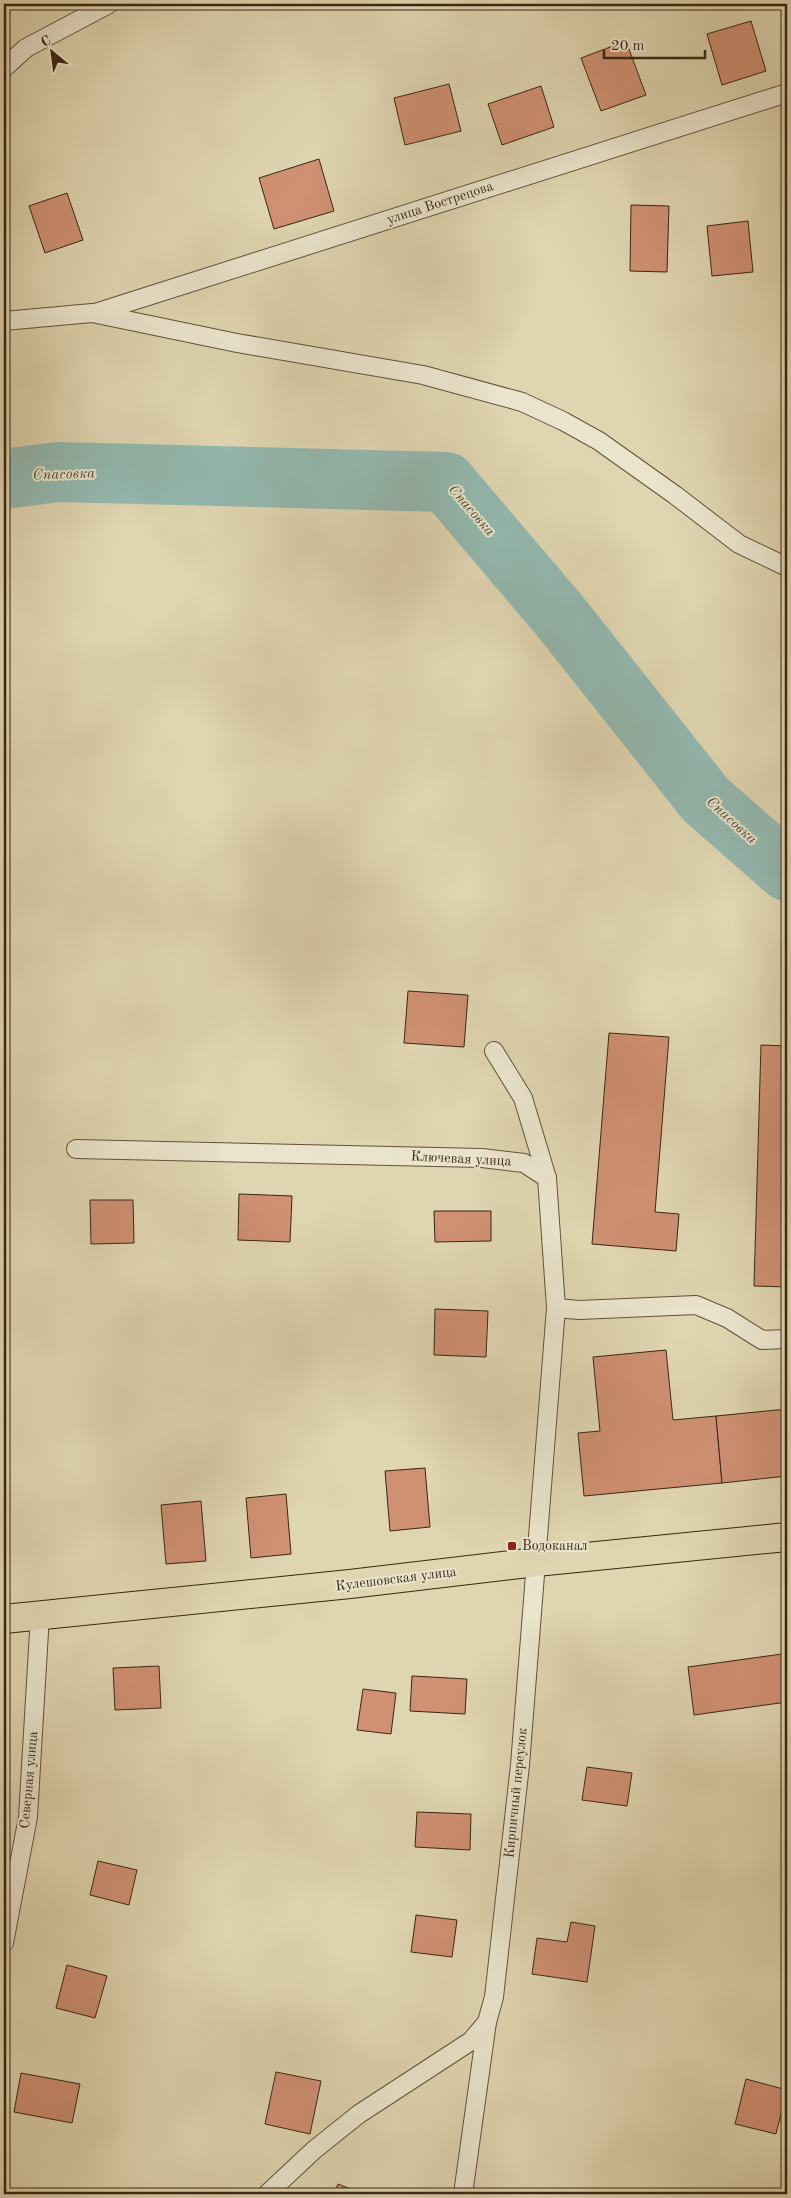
<svg xmlns="http://www.w3.org/2000/svg" width="791" height="2198" font-family="'Old Standard TT',serif">
<style>
.lines{fill:none;stroke-linecap:round;stroke-linejoin:round}
.river{stroke:#93b8af;stroke-width:60}
.building{fill:#cf9073;stroke:#3a2711}
.lane-casing{stroke:#635239;stroke-width:20}
.primary-casing{stroke:#3a2711;stroke-width:30}
.lane{stroke:#eae4cc;stroke-width:18}
.primary{stroke:#dfd5b0;stroke-width:28}
.poi-dot{fill:#8f2418;stroke:#eae4cc;stroke-width:2}
.labels{text-anchor:middle;dominant-baseline:central;stroke-width:4;stroke-linejoin:round;paint-order:stroke}
.street-label{font-size:14px;fill:#3a2711;stroke:#eae4cc}
.poi-label{font-size:14px;fill:#3a2711;stroke:#eae4cc;text-anchor:start}
.water-label{font-size:15px;font-style:italic;fill:#504b38;stroke:#eae4cc}
</style>
<rect width="100%" height="100%" fill="#dfd5b0"/>
<filter id="stains"><feTurbulence type="fractalNoise" baseFrequency=".004" numOctaves="4"/><feColorMatrix values="0 0 0 0 .2 0 0 0 0 .09 0 0 0 0 .02 0 0 0 .5 -.17"/></filter>
<radialGradient id="worn" r=".72"><stop offset=".6" stop-color="#630" stop-opacity="0"/><stop offset="1" stop-color="#630" stop-opacity=".3"/></radialGradient>
<g class="lines">
<path class="river" d="M4,479L58,472L446,482L559,615L706,800L787,871"/>
</g>
<g class="building">
<path d="M751,21L766,71L722,85L707,34Z"/>
<path d="M626,41L646,95L601,111L581,58Z"/>
<path d="M449,84L461,131L405,145L394,98Z"/>
<path d="M541,86L554,127L502,145L488,104Z"/>
<path d="M319,159L334,211L274,229L259,178Z"/>
<path d="M67,193L83,240L45,253L29,206Z"/>
<path d="M631,205L669,206L667,272L630,271Z"/>
<path d="M748,221L753,272L712,276L707,226Z"/>
<path d="M408,991L468,995L464,1047L404,1043Z"/>
<path d="M609,1033L669,1037L655,1212L679,1214L676,1251L592,1244Z"/>
<path d="M761,1045L787,1046V1287L754,1286Z"/>
<path d="M239,1194L292,1196L290,1242L238,1240Z"/>
<path d="M90,1200H133L134,1243L91,1244Z"/>
<path d="M434,1211H491V1241L435,1242Z"/>
<path d="M435,1309L488,1311L486,1357L434,1355Z"/>
<path d="M666,1350L673,1420L716,1416L722,1483L584,1496L578,1433L600,1431L593,1357Z"/>
<path d="M787,1409V1476L722,1483L716,1416Z"/>
<path d="M425,1468L430,1527L390,1531L385,1471Z"/>
<path d="M286,1494L291,1554L251,1558L246,1498Z"/>
<path d="M201,1501L206,1561L166,1564L161,1505Z"/>
<path d="M782,1654L787,1702L694,1715L688,1667Z"/>
<path d="M159,1666L161,1708L115,1710L113,1668Z"/>
<path d="M412,1676L467,1679L465,1714L410,1711Z"/>
<path d="M363,1689L396,1693L391,1734L357,1730Z"/>
<path d="M587,1767L632,1773L627,1806L582,1800Z"/>
<path d="M417,1812L471,1814L470,1850L415,1847Z"/>
<path d="M98,1861L137,1870L129,1905L90,1895Z"/>
<path d="M416,1915L457,1920L452,1957L411,1952Z"/>
<path d="M571,1922L595,1926L587,1982L532,1974L537,1938L567,1942Z"/>
<path d="M67,1965L107,1976L95,2018L56,2008Z"/>
<path d="M276,2072L321,2081L310,2134L265,2124Z"/>
<path d="M21,2073L80,2084L72,2123L14,2112Z"/>
<path d="M746,2079L787,2090L776,2134L735,2124Z"/>
<path d="M338,2184L363,2194H334Z"/>
</g>
<g class="lines">
<defs>
<g id="lane">
<path d="M4,68L26,48L109,4"/>
<path d="M95,313L787,93"/>
<path d="M4,321L92,313L237,343L423,375L522,402L563,421L599,441L675,495L739,544L787,567"/>
<path d="M494,1051L523,1098L547,1178"/>
<path d="M76,1149L482,1158L524,1163L547,1178L556,1308L520,1765L494,1997L487,2022L471,2041L359,2114L314,2150L267,2194"/>
<path d="M556,1308L579,1310L696,1305L727,1318L762,1340L787,1339"/>
<path d="M4,1943L28,1817L40,1615"/>
<path d="M463,2194L487,2022"/>
</g>
<path id="primary" d="M4,1619L350,1584L536,1562L787,1537"/>
</defs>
<use href="#lane" class="lane-casing"/>
<use href="#primary" class="primary-casing"/>
<use href="#lane" class="lane"/>
<use href="#primary" class="primary"/>
</g>
<rect class="poi-dot" x="507" y="1541" width="10" height="10" rx="2.5"/>
<g class="labels">
<g class="street-label">
<text transform="translate(440 203) rotate(-18)">улица Вострецова</text>
<text transform="translate(461 1159) rotate(3)">Ключевая улица</text>
<text transform="translate(396 1579) rotate(-7)">Кулешовская улица</text>
<text transform="translate(29 1780) rotate(-85)">Северная улица</text>
<text transform="translate(516 1793) rotate(-84)">Кирпичный переулок</text>
</g>
<g class="poi-label">
<text x="522" y="1546">Водоканал</text>
</g>
<g class="water-label">
<text transform="translate(64 475) rotate(-2)">Спасовка</text>
<text transform="translate(471 511) rotate(49)">Спасовка</text>
<text transform="translate(731 821) rotate(42)">Спасовка</text>
</g>
</g>
<rect width="791" height="2198" fill="none" stroke="#dfd5b0" stroke-width="20"/>
<rect x="5" y="5" width="781" height="2188" fill="none" stroke="#3a2711" stroke-width="2.5"/>
<rect x="10" y="10" width="771" height="2178" fill="none" stroke="#3a2711"/>
<g transform="translate(52 52) rotate(331)" stroke="#eae4cc" stroke-width="4" paint-order="stroke">
<path d="M0-4L9 19L0 12L-9 19Z" fill="#3a2711"/>
<text y="-8" font-size="14" font-weight="bold" text-anchor="middle" fill="#3a2711">С</text>
</g>
<path d="M604 50v8h101v-8" fill="none" stroke="#3a2711" stroke-width="2.5"/>
<text x="611" y="50" font-size="15" fill="#3a2711" stroke="#eae4cc" stroke-width="4" paint-order="stroke">20 m</text>
<rect width="100%" height="100%" filter="url(#stains)"/>
<rect width="100%" height="100%" fill="url(#worn)"/>
</svg>
